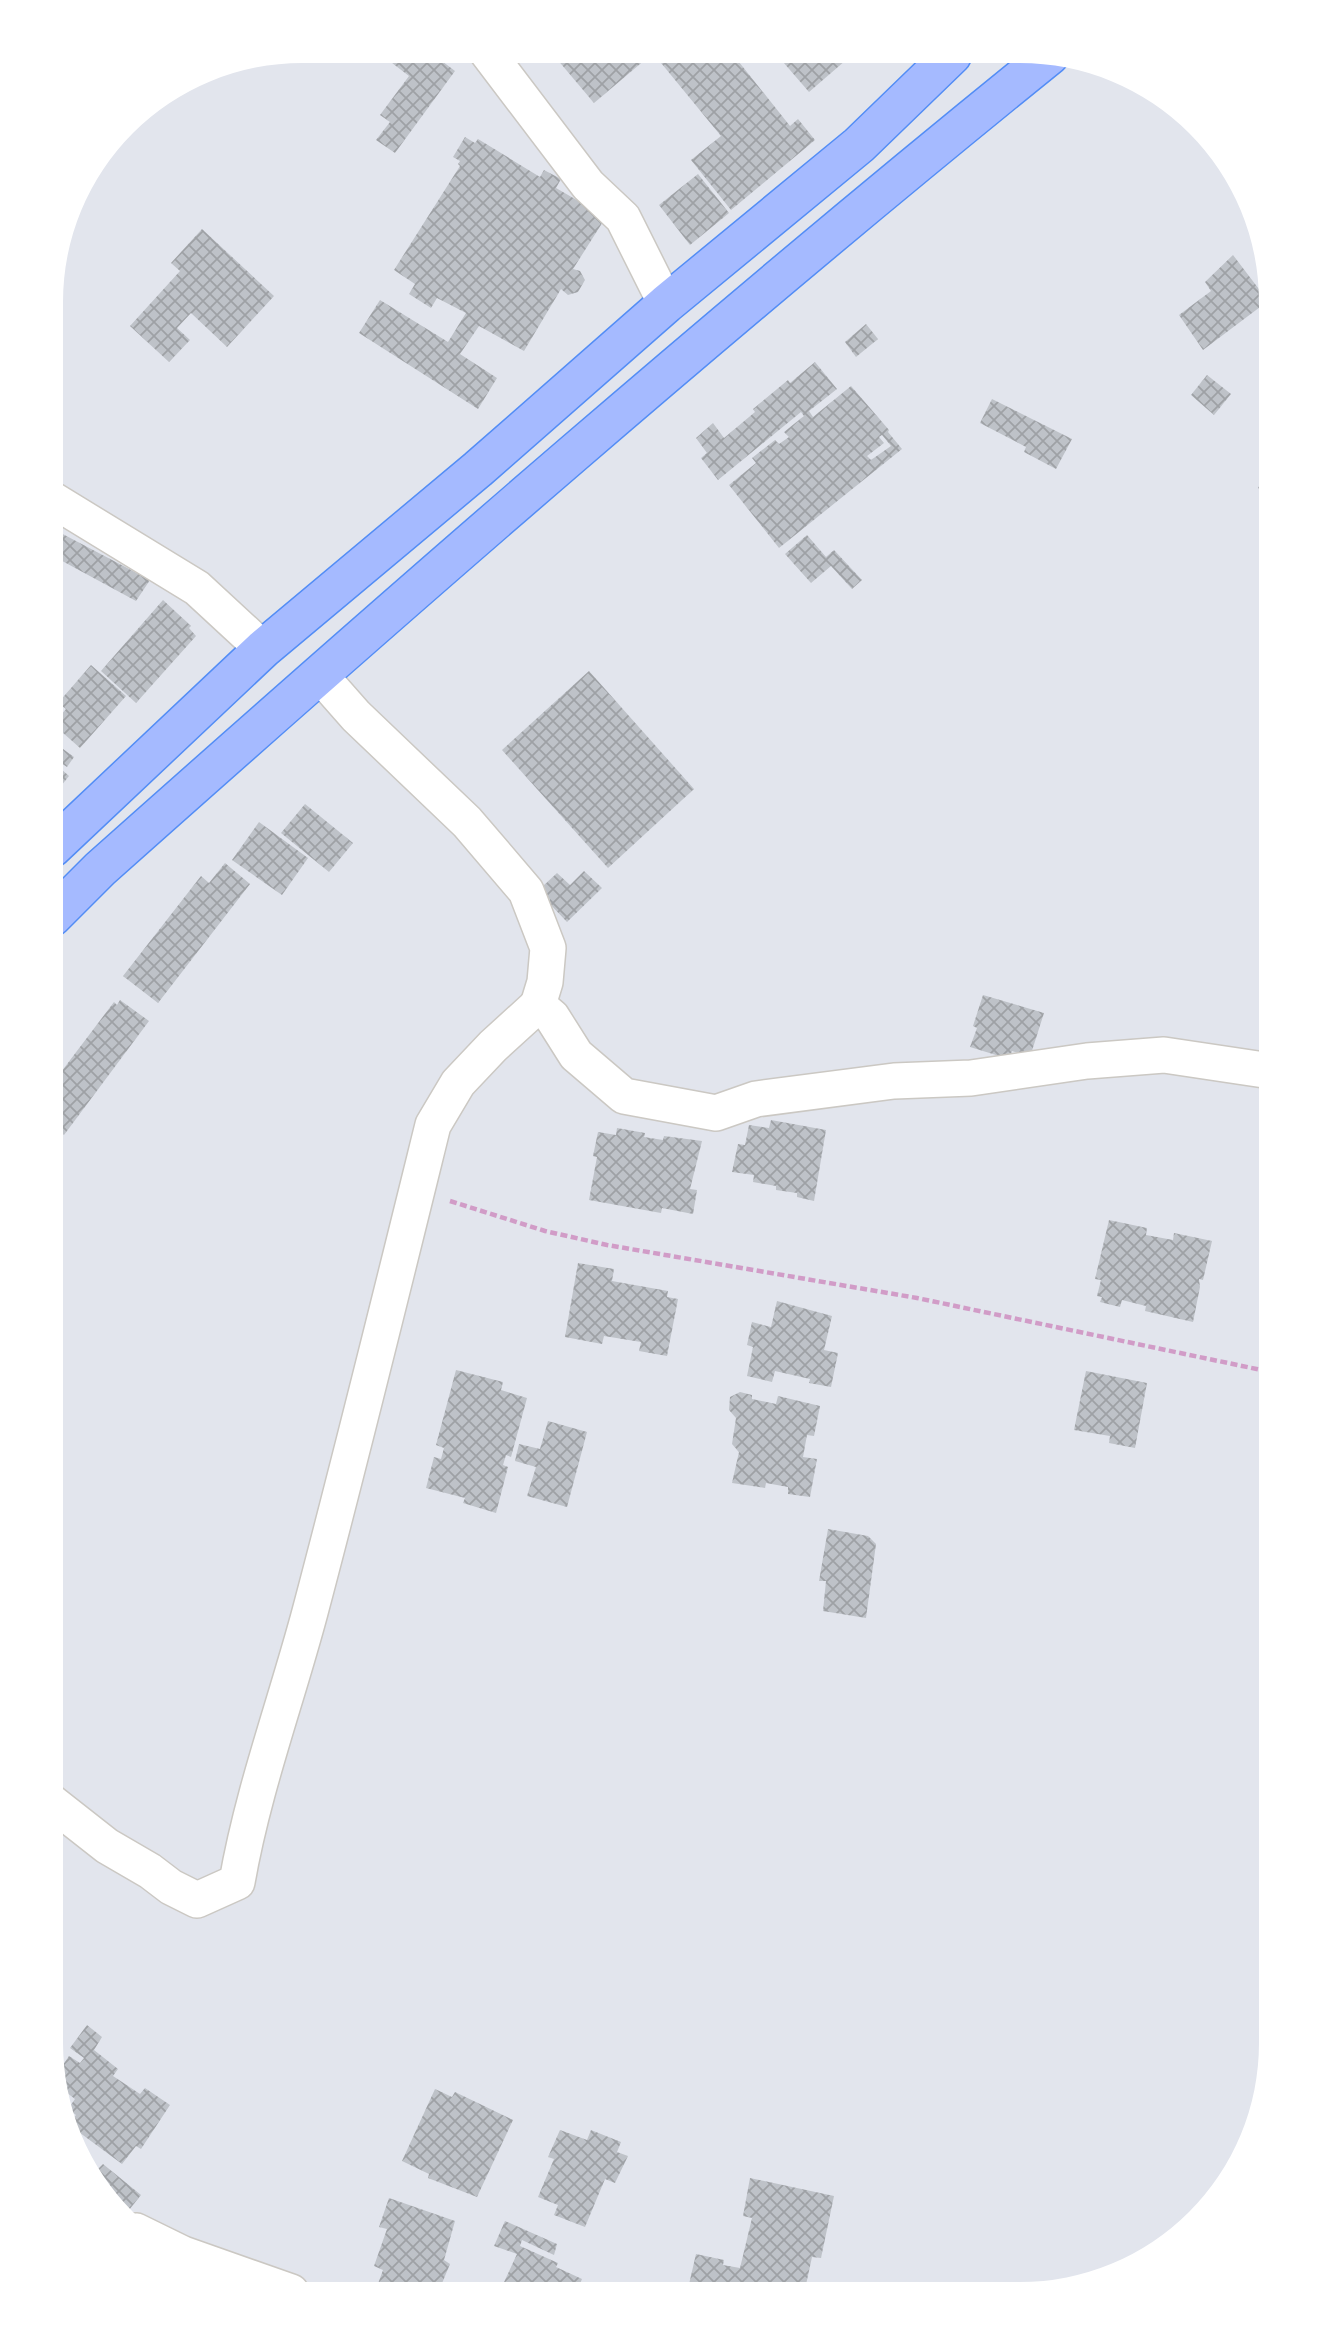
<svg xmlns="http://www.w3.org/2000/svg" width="1322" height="2345" font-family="Jost,sans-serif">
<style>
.building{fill:url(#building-cross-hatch);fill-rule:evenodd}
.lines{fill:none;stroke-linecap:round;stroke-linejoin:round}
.minor-casing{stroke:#cbc8c3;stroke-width:38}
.primary-casing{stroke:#538df5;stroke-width:41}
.path{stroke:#d19cc7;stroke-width:4.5;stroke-dasharray:7 3.5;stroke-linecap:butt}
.minor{stroke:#fff;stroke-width:35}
.primary{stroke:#a5baff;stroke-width:38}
</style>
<defs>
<pattern id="building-cross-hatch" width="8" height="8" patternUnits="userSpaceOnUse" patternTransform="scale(1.75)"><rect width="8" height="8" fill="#bec2c8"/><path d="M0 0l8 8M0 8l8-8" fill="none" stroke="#9ea1a5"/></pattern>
</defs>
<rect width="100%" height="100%" fill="#e2e5ed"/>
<g class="building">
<path d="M386,51L430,52L455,71L395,153L376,140L390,122L380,115L409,76L383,56Z"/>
<path d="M551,52L653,53L594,103Z"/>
<path d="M663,53H739L735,57L790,126L798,119L815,140L731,210L691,160L721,136L657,58Z"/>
<path d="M779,54H853L809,92L777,55Z"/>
<path d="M465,137L475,143L478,139L540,177L544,170L561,179L556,188L606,217L573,269L580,271L585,280L578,292L568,295L561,289L524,351L479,326L460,354L497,378L478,409L359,333L380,300L448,342L466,313L437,298L431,308L409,294L415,284L394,270L460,166L458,164L460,161L453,157Z"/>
<path d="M698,174L729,213L690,245L659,205Z"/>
<path d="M202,229L274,296L227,347L191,313L177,328L190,340L169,362L130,326L180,271L171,263Z"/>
<path d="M1233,255L1268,301L1203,350L1179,315L1211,291L1205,282Z"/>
<path d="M866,324L878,339L856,357L845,342Z"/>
<path d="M815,362L837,389L809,411L813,417L851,386L889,430L888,432L902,449L779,548L729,485L756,463L752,458L775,440L779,444L789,437L784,432L804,416L801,412L718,480L701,458L707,453L696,438L713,423L724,438L755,412L753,409L788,380L790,383ZM882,435L891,446L871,460L867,456L884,443L879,437Z"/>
<path d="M1207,375L1231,394L1214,415L1191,395Z"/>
<path d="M992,399L1072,439L1056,469L1024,452L1026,447L980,423Z"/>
<path d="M1266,472L1271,475V495L1258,488Z"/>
<path d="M57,531L150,580L136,601L53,556V533L56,535Z"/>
<path d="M807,535L826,557L834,550L862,580L852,589L831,566L811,583L785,554Z"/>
<path d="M163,600L191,626L189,628L196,636L136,703L101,671Z"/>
<path d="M91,665L126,696L80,748L53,724L66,709L58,703Z"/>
<path d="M589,671L694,789L608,868L502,750Z"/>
<path d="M59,746L74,757L67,767L52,757Z"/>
<path d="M52,761L69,776L57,791L52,787Z"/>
<path d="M305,804L353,843L329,872L281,833Z"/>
<path d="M259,822L308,858L282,895L232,860Z"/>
<path d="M225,863L250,884L158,1003L123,976L201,876L209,883Z"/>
<path d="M584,871L602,888L567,922L548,902L550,899L540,889L557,873L570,885Z"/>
<path d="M983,995L1044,1013L1030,1057L1012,1051L1009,1059L970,1047L977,1028L973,1026Z"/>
<path d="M120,1000L149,1021L64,1135L52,1125V1084L114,1002L117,1005Z"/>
<path d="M771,1120L826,1130L814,1201L797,1197V1193L776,1190V1186L753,1182L754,1175L732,1172L738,1144L745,1145L749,1125L769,1128Z"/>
<path d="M617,1128L645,1133L644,1137L663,1140L664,1136L702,1141L690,1189L697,1190L693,1214L662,1208L661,1213L589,1200L597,1157L593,1156L598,1132L616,1135Z"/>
<path d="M1109,1220L1147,1228L1146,1235L1173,1240L1174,1233L1212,1241L1203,1280L1199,1279L1200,1287L1193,1322L1145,1311L1146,1306L1122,1300L1120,1307L1100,1302L1102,1297L1097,1296L1101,1280L1095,1279Z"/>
<path d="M578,1263L614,1269L612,1281L668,1291L667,1297L678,1299L667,1356L639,1351L641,1342L604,1336L602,1344L565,1337Z"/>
<path d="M777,1301L832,1316L824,1350L838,1353L831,1387L809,1383L810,1379L775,1371L772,1382L747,1376L753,1347L747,1345L752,1322L771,1327Z"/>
<path d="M456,1370L503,1382L501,1390L527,1398L511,1457L506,1455L503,1465L508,1467L496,1513L463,1503L465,1498L426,1488L434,1457L441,1459L444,1448L436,1445Z"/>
<path d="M1086,1371L1147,1383L1135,1448L1109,1443L1110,1436L1074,1430Z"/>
<path d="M740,1392L752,1395V1399L776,1404L778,1396L820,1406L814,1436L807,1435L803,1457L817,1459L810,1497L788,1494V1487L766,1483L765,1488L732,1483L739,1452L732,1444L736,1418L729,1410L730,1397Z"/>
<path d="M548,1421L587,1432L567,1507L527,1496L536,1467L515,1461L519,1444L540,1449Z"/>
<path d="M828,1529L868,1536L876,1544L866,1618L823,1611L826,1581H819Z"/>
<path d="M51,2023L62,2029L51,2045Z"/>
<path d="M87,2025L102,2037L94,2050L118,2069L113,2076L140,2094L145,2088L170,2105L141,2149L136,2146L122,2164L68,2124L76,2115L68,2109L75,2099L58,2086L56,2075L69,2056L80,2063L84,2058L70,2048Z"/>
<path d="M435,2089L452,2097L455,2092L513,2120L477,2197L428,2178L429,2174L402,2161Z"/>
<path d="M560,2130L587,2140L591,2130L621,2142L617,2152L628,2156L615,2183L605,2179L585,2227L554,2215L558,2205L538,2197L554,2159L548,2157Z"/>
<path d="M103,2164L141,2195L125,2215L96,2171Z"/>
<path d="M750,2178L834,2196L821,2258L812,2257L804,2294L687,2293L696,2254L724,2260L723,2265L740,2268L752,2218L743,2216Z"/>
<path d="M389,2198L455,2221L444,2260L450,2264L438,2293L375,2292L383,2270L374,2266L387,2229L379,2227Z"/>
<path d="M505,2221L557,2244L554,2255L522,2240L520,2246L558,2263L556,2267L582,2279L576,2293H499L517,2254L494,2246Z"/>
</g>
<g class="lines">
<defs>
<g id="minor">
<path d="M487,52L588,185L623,218L666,304"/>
<path d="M53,500L197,588L263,649"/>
<path d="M319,674L356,716L467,822L526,891L548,948L545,982L538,1005L552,1017L576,1055L624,1096L716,1113L756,1099L894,1081L971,1078L1087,1061L1164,1055L1271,1071"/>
<path d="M51,1802L107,1846L150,1871L171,1887L197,1900L237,1882C253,1790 286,1702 310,1612C353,1450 393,1287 433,1125L458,1083L493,1046L538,1005"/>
<path d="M136,2231L183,2254L291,2292"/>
</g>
<g id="primary">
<path d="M52,848L263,649L478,469L666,304L859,145L952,55"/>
<path d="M52,917L100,869C412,591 726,317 1050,55"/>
</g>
</defs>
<use href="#minor" class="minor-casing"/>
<use href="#primary" class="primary-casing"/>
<path class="path" d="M450,1201L545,1231L607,1245L917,1298L1271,1372"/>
<use href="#minor" class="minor"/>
<use href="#primary" class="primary"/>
</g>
<path d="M0 0H1322V2345H0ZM302 63H1020A239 239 0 0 1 1259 302V2043A239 239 0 0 1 1020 2282H302A239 239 0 0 1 63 2043V302A239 239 0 0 1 302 63Z" fill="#fff" fill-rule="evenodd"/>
</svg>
